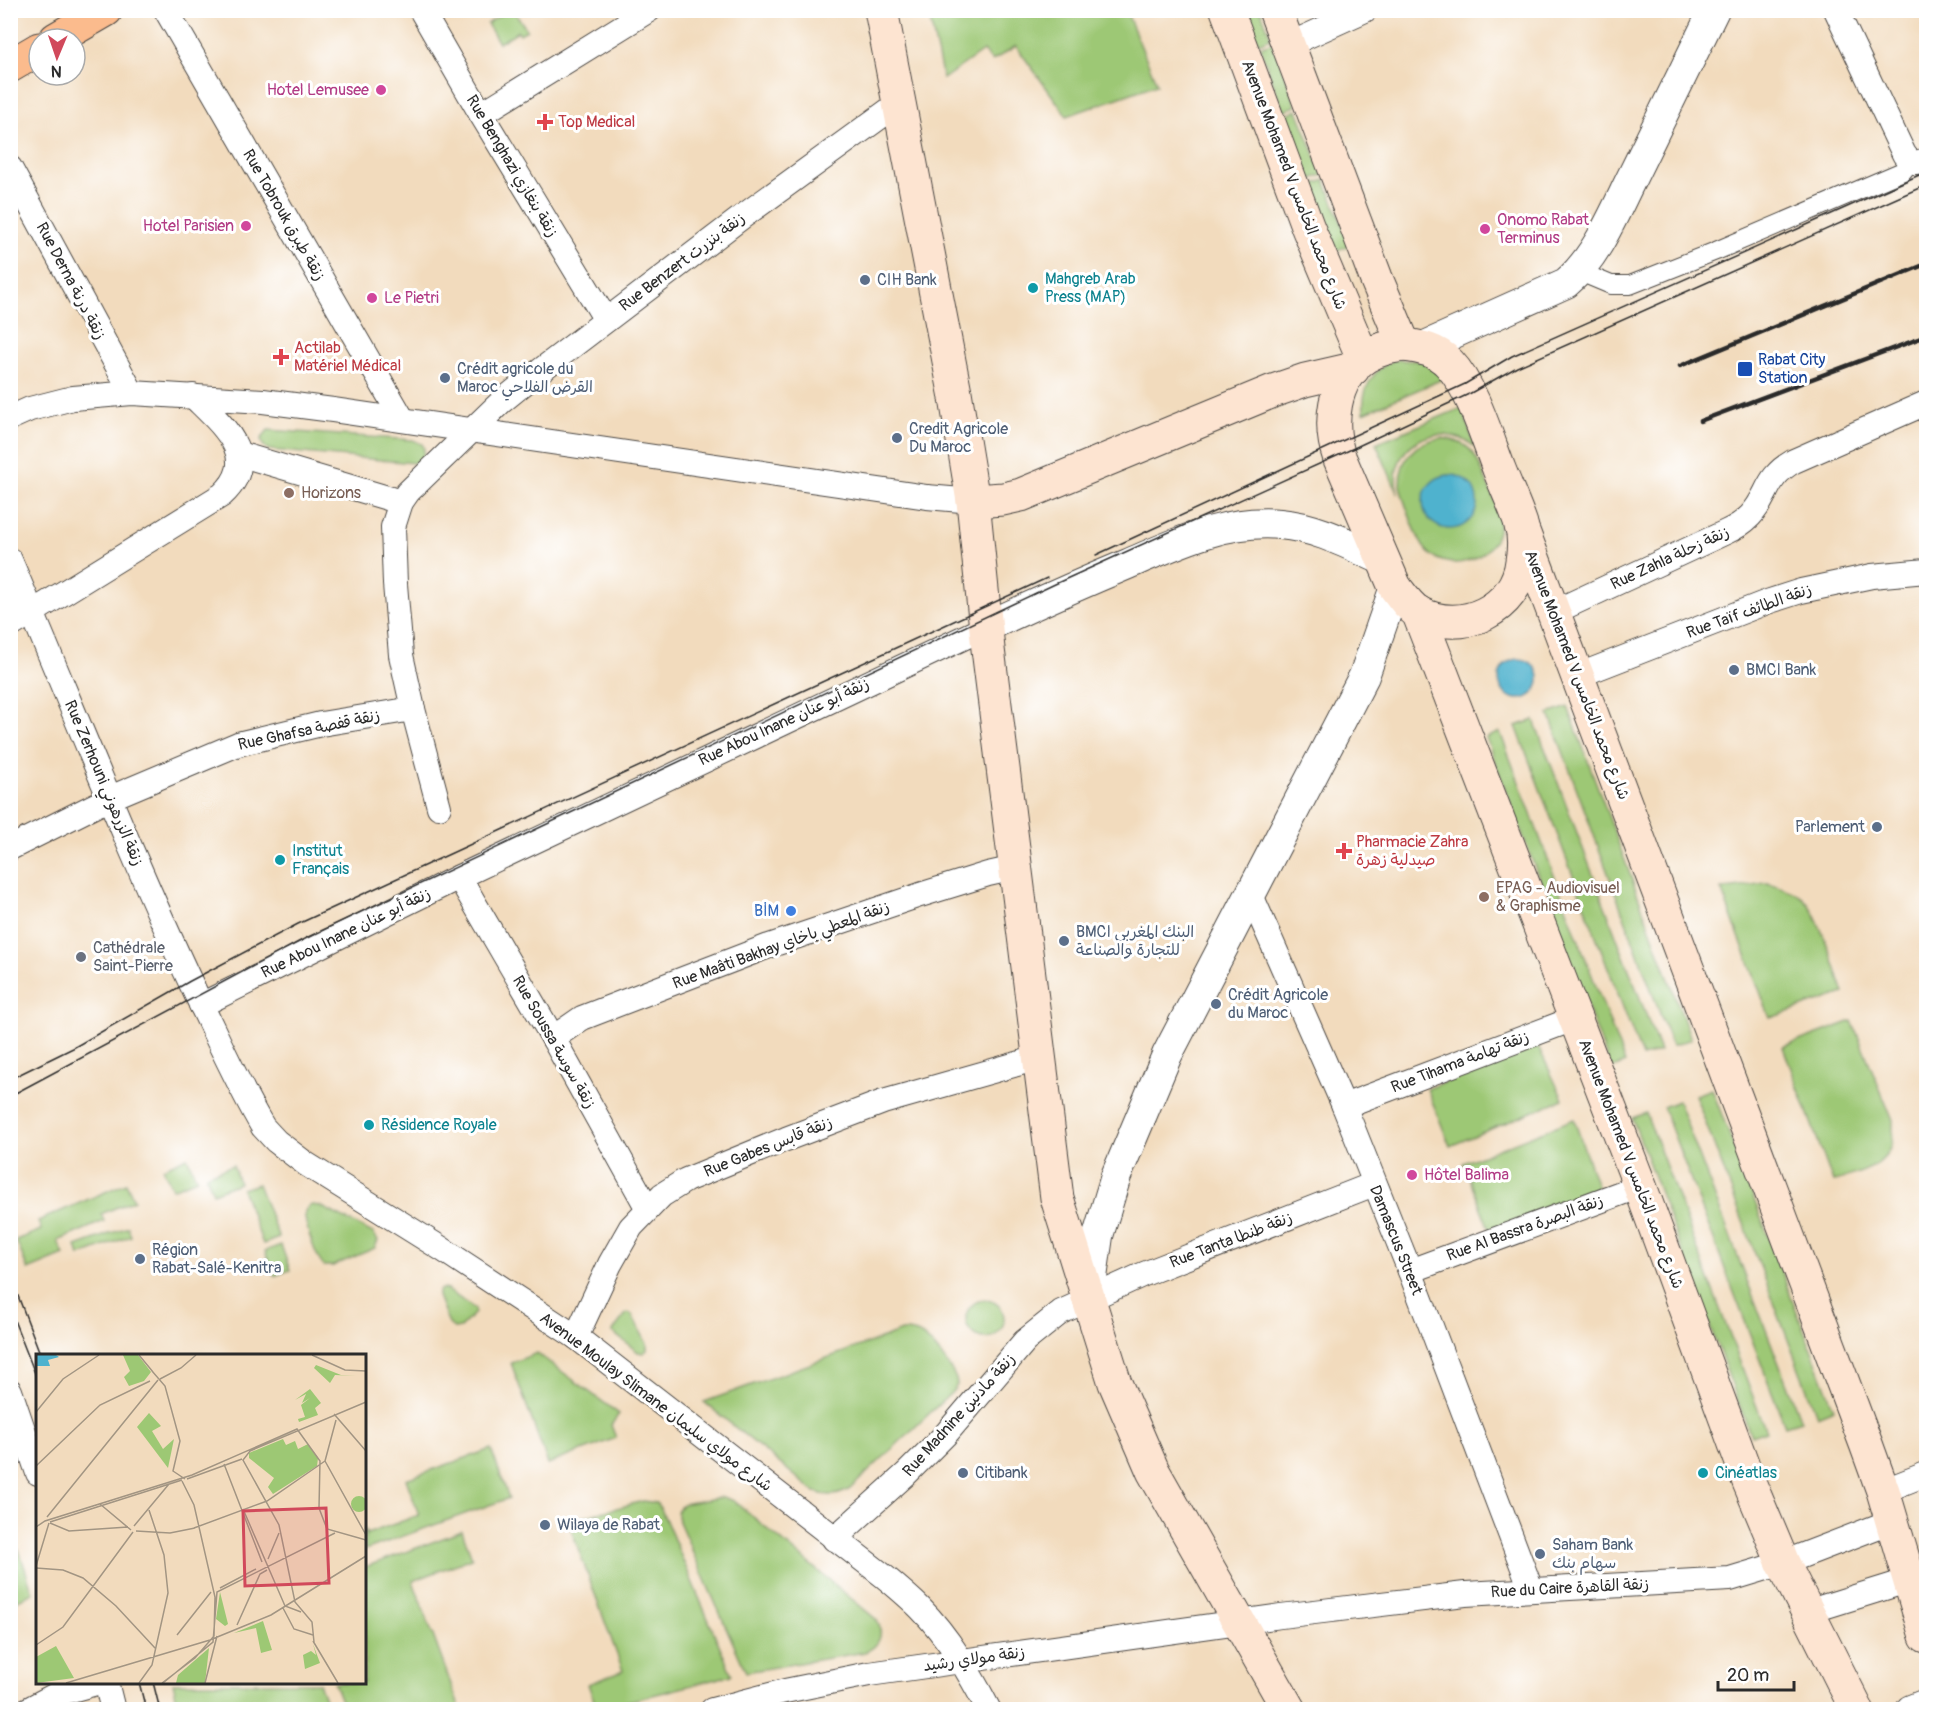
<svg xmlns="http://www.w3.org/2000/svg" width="1937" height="1720" font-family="Pangolin,'Playpen Sans Arabic',sans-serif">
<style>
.green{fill:#9dc874;stroke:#647a50;stroke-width:1.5;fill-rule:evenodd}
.water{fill:#4fb2ce;stroke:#3d6e7c;stroke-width:1.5}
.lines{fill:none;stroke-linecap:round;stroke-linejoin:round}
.pedestrian-casing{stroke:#494541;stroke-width:20}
.minor-casing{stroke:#494541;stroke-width:26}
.tertiary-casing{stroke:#494541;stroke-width:32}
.secondary-casing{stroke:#494541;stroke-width:35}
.primary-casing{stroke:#494541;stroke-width:35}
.pedestrian{stroke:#fff;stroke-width:18}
.minor{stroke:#fff;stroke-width:24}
.tertiary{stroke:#fff;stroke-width:30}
.secondary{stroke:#fde4d1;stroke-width:33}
.primary{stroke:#fbbb8d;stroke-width:33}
.tram{stroke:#2b2b2b;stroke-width:1.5}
.rail{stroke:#2b2b2b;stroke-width:4.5}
.hotel-dot{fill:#d1479c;stroke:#fff;stroke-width:2}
.health-dot{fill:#e0444e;stroke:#fff;stroke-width:2}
.service-dot{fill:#5c6f8a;stroke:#fff;stroke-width:2}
.culture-dot{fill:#0f9aa8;stroke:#fff;stroke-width:2}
.transit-dot{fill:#1a4fb4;stroke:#fff;stroke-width:2}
.education-dot{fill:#8d6e63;stroke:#fff;stroke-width:2}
.shop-dot{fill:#3f7fe0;stroke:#fff;stroke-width:2}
.worship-dot{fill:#6b7280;stroke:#fff;stroke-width:2}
.labels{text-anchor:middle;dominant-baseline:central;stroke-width:6;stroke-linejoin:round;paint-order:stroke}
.hotel-label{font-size:16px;fill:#b23c85;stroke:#fff;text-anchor:start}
.health-label{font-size:16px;fill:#be3a42;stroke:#fff;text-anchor:start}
.street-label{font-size:16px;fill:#2b2b2b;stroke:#fff}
.culture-label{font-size:16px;fill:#0d838f;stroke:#fff;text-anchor:start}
.service-label{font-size:16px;fill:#4e5e75;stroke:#fff;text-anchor:start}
.transit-label{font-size:16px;fill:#164399;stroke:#fff;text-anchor:start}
.education-label{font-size:16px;fill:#785e54;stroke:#fff;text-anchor:start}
.shop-label{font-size:16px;fill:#366cbe;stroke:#fff;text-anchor:end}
.worship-label{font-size:16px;fill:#5b616d;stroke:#fff;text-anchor:start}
.inset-road{fill:none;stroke:#a29583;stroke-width:1.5}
.view{fill:#d1495b;fill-opacity:0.15;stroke:#d1495b;stroke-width:3}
.inset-edge{fill:none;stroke:#2b2b2b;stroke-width:3}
</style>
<rect width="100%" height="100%" fill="#fff"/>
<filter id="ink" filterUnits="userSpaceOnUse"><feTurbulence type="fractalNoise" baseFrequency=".0167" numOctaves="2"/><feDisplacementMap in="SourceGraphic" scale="12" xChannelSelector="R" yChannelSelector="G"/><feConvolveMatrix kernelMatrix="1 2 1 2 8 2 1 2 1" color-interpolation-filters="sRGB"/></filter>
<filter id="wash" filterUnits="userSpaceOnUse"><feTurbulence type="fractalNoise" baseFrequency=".008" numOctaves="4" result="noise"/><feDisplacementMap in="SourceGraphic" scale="24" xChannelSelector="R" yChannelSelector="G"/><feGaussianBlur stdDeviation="1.35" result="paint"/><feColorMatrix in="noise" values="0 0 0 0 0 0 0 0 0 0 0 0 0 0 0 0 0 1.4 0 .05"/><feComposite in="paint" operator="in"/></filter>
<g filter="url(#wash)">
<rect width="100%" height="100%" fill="#f2dbbd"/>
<g class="green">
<path d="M508,10L514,11L527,30L520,34L518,31L499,43L487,24Z"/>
<path d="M928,11H1126L1157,84L1067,116L1016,46L992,61L983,51L943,79Z"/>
<path d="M1245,11H1261L1271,38L1258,43Z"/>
<path d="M1273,42L1296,106L1283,111L1260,47Z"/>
<path d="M1297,110L1323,175L1309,180L1284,115Z"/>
<path d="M1325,180L1350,245L1335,251L1310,186Z"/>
<path d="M1394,360L1422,361L1445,378L1364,413C1361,389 1372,370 1394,360Z"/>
<path d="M1462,408L1475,447C1437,417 1385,446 1398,494L1376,443Z"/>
<path d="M268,430L413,440L422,444L424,448L423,458L414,463L270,450C264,448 262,445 261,439Z"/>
<path d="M1442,438C1470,441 1476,454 1485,478C1491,493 1501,509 1499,526C1495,561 1444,578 1423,546C1416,535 1403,500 1400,486C1399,459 1415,441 1442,438ZM1451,475L1461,477L1429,519C1417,498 1428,477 1451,475Z"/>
<path d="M1568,707L1691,1039L1672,1046L1549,714Z"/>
<path d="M1534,720L1660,1051L1642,1057L1516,726Z"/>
<path d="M1500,732L1625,1063L1611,1069L1486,738Z"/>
<path d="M1768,883C1780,887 1793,890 1803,898C1817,909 1837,973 1844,993L1770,1018L1721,889C1737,889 1752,884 1768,883Z"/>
<path d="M1852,1021L1893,1121C1893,1129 1893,1138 1891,1145C1885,1169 1853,1174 1833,1182L1783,1047Z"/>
<path d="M1538,1046L1563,1099L1450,1146L1427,1089Z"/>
<path d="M1712,1089L1834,1409L1817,1416L1695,1095Z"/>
<path d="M1678,1101L1801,1421L1785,1426L1663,1107Z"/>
<path d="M1646,1113L1766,1431L1751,1436L1632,1118Z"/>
<path d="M1574,1119L1598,1189L1490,1231L1463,1163Z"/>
<path d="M187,1157L197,1179L172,1189L163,1168Z"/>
<path d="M233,1165L239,1183L213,1193L206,1175Z"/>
<path d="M126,1183L134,1200L101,1214L104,1221L58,1241L64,1255L28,1270L16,1240L41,1230L38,1221Z"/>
<path d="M258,1184L279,1238L263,1244L242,1189Z"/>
<path d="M312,1205L320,1206L373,1233L378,1240L375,1248L333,1266H324C317,1261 303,1220 305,1212C307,1207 308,1207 312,1205Z"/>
<path d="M128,1227L131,1236L79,1256L76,1246Z"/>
<path d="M281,1245L290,1270L274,1276L265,1251Z"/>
<path d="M441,1289H446L475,1309V1313L460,1328L455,1329L449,1324L438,1296V1292Z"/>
<circle cx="985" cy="1319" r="19"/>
<path d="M629,1313L632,1315L647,1344V1350L643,1353L638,1352L612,1332L626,1314Z"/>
<path d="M902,1331C908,1331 915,1331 921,1335C931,1341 958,1374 957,1385L952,1392L850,1489C838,1496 828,1497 815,1492L704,1402Z"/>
<path d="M537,1353L619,1414L611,1425L616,1438L548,1464L511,1363Z"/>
<path d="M491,1449L509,1498L365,1550V1529L367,1534L419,1515L406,1479Z"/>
<path d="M723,1497L734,1501L877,1620C884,1634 880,1646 865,1652L746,1672L677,1517V1512L682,1504Z"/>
<path d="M643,1501L656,1503L661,1509L732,1675L597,1709L588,1684L623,1671L568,1521Z"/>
<path d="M462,1531L472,1558L413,1581L460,1709H344L334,1683L364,1682L365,1567Z"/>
<path d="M19,1550L33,1593L11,1603V1553Z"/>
<path d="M173,1683H319L329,1709H179Z"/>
</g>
<g class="water">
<circle cx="1450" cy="502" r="27"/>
<circle cx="1519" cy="679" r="20"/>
</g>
</g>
<g filter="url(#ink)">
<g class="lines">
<defs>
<path id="pedestrian" d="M1580,272L1611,285H1630L1716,251L1903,171L1911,161"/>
<g id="minor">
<path d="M166,10L403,420"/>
<path d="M421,10L481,114L606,320"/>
<path d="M1836,10L1904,154C1910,163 1916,164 1926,160"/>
<path d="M1288,45L1365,10"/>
<path d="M481,114L649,10"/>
<path d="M10,168L132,393"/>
<path d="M10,418L30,409L73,398L132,393L263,401L333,410L927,497L973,501"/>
<path d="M239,454L401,502"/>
<path d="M10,560C72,705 129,852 196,994C218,1039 238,1085 263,1127L276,1141L306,1164L442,1249L576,1337L885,1577C897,1587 909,1597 920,1608C949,1637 970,1674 989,1710"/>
<path d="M1554,612L1726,532C1735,528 1743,523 1750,516C1770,495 1764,478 1794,461L1926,403"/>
<path d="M10,626L222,495C263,457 221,424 193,396"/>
<path d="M1577,676L1767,602L1801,591L1872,576L1926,571"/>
<path d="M439,807L413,709L401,655L395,584L393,527L401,502L408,492L501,402L528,380L742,217L899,103"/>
<path d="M10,848L110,798L238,744L321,724L413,709"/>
<path d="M459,877L553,1038L648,1209"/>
<path d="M1251,895L1344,1106L1410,1271L1531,1589"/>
<path d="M201,1005L459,877L986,627"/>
<path d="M553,1038L582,1018L769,946L920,895L988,874L1015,868"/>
<path d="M1344,1106L1576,1018"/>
<path d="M1410,1271L1640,1186"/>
<path d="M576,1337L610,1264L631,1227L662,1195L686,1180L786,1139L883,1102L1038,1058"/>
<path d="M10,1391L38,1473"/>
<path d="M1883,1491L1926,1474"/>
<path d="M834,1539L906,1474L945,1435L1025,1341L1061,1312L1144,1274L1374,1184"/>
<path d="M1807,1612L1910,1580"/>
<path d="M106,1682L113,1710"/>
<path d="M27,1710L57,1694L100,1682"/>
<path d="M712,1710L785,1691L869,1674L1281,1616L1465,1594L1730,1579L1783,1563L1892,1521"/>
</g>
<g id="tertiary">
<path d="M1423,347L1566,283C1597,257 1615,211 1633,175C1660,120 1687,65 1714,10"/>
<path d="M986,627C1033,605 1080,584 1128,564C1177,543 1225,519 1280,524C1317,527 1350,545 1383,560"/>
<path d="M1089,1298L1098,1236L1116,1176L1167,1055L1364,676L1395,587"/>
<path d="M1911,1710L1926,1704"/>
</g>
<g id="secondary">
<path d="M881,10L955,392L973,501L988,649L1057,1198L1115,1383L1153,1471L1289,1710"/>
<path d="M1227,10L1308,228L1363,358"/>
<path d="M1275,10L1376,278L1404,345"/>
<path d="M1404,345C1421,347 1437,350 1449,363C1472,387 1487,438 1499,469C1506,487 1515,506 1521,524C1524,535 1524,550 1522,561C1517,609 1462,636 1419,613C1409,607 1402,596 1395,587L1340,459C1328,426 1332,379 1365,357C1377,349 1390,347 1404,345Z"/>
<path d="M973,501L1003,499L1021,495L1273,391L1305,380L1353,369"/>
<path d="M1521,526L1866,1444L1883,1491L1926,1636"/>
<path d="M1418,612L1640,1186L1749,1482L1783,1563L1857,1710"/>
</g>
<g id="primary">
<path d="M56,39L106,10"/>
<path d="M10,66L39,49"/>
</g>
</defs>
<use href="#pedestrian" class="pedestrian-casing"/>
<use href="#minor" class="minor-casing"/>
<use href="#tertiary" class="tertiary-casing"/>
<use href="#secondary" class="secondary-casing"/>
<use href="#primary" class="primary-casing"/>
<use href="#pedestrian" class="pedestrian"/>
<use href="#minor" class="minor"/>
<use href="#tertiary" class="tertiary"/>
<use href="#secondary" class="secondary"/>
<use href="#primary" class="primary"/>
<g class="tram">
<path d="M1096,555L1465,384L1512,356L1926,172"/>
<path d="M10,1079L73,1048L190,981L298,924L1047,578"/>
<path d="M10,1096L306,938L1055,584L1339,455L1469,394L1517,367L1926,185"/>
<path d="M10,1275L41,1356"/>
<path d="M10,1310L38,1381"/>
<path d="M139,1682L146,1710"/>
<path d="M153,1682L160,1710"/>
</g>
<g class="rail">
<path d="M1680,366L1926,264"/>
<path d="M1700,421L1926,336"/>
</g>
</g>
</g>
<g class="hotel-dot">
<circle cx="381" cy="90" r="6"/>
<circle cx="246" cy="226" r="6"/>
<circle cx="1485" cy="229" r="6"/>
<circle cx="372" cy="298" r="6"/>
<circle cx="1412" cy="1175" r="6"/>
</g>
<g class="health-dot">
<path d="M542 113h6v6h6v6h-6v6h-6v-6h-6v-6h6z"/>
<path d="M278 348h6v6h6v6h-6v6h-6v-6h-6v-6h6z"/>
<path d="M1341 842h6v6h6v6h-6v6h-6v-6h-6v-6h6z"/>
</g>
<g class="service-dot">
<circle cx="865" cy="280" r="6"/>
<circle cx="445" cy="378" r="6"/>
<circle cx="897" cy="438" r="6"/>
<circle cx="1734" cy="670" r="6"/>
<circle cx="1877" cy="827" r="6"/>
<circle cx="1064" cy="941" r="6"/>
<circle cx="1216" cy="1004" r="6"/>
<circle cx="140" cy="1259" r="6"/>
<circle cx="963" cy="1473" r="6"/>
<circle cx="545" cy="1525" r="6"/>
<circle cx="1540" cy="1554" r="6"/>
</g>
<g class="culture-dot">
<circle cx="1033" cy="288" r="6"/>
<circle cx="280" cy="860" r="6"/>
<circle cx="369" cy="1125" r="6"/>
<circle cx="1703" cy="1473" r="6"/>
</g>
<rect class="transit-dot" x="1737" y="361" width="16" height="16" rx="3"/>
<g class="education-dot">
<circle cx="289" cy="493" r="6"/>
<circle cx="1484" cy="897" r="6"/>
</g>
<circle class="shop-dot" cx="791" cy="911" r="6"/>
<circle class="worship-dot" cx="81" cy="957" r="6"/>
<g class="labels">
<g class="hotel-label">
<text x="369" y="90" text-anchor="end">Hotel Lemusee</text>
<text x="1497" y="220">Onomo Rabat<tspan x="1497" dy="18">Terminus</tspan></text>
<text x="234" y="226" text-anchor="end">Hotel Parisien</text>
<text x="384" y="298">Le Pietri</text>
<text x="1424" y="1175">Hôtel Balima</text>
</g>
<g class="health-label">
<text x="558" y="122">Top Medical</text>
<text x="294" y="348">Actilab<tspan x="294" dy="18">Matériel Médical</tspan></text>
<text x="1356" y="842">Pharmacie Zahra<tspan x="1356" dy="18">صيدلية زهرة</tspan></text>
</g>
<g class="street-label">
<text transform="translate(512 166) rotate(59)">Rue Benghazi زنقة بنغازي</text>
<text transform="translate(1294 185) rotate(69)">Avenue Mohamed V شارع محمد الخامس</text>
<text transform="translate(284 215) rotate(60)">Rue Tobrouk زنقة طبرق</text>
<text transform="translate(682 262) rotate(-37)">Rue Benzert زنقة بنزرت</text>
<text transform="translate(71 281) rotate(62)">Rue Derna زنقة درنة</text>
<text transform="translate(1670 558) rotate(-25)">Rue Zahla زنقة زحلة</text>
<text transform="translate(1749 611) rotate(-20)">Rue Taïf زنقة الطائف</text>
<text transform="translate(1577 675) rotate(69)">Avenue Mohamed V شارع محمد الخامس</text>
<text transform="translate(784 722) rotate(-25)">Rue Abou Inane زنقة أبو عنان</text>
<text transform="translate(309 730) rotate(-12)">Rue Ghafsa زنقة قفصة</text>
<text transform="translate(104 783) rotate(67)">Rue Zerhouni زنقة الزرهوني</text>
<text transform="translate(346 933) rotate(-26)">Rue Abou Inane زنقة أبو عنان</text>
<text transform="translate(781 945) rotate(-20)">Rue Maâti Bakhay زنقة المعطي باخاي</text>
<text transform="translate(554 1042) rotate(60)">Rue Soussa زنقة سوسة</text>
<text transform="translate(1460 1062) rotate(-21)">Rue Tihama زنقة تهامة</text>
<text transform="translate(768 1147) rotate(-22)">Rue Gabes زنقة قابس</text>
<text transform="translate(1631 1164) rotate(69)">Avenue Mohamed V شارع محمد الخامس</text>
<text transform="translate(1525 1228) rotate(-20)">Rue Al Bassra زنقة البصرة</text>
<text transform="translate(1231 1240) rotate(-21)">Rue Tanta زنقة طنطا</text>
<text transform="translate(1396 1240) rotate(68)">Damascus Street</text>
<text transform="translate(656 1402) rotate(37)">Avenue Moulay Slimane شارع مولاي سليمان</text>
<text transform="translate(959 1415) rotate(-48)">Rue Madnine زنقة مادنين</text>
<text transform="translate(1570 1588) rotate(-3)">Rue du Caire زنقة القاهرة</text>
<text transform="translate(974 1659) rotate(-8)">زنقة مولاي رشيد</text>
</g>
<g class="culture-label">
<text x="1045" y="279">Mahgreb Arab<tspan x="1045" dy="18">Press (MAP)</tspan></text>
<text x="292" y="851">Institut<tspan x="292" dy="18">Français</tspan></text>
<text x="381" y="1125">Résidence Royale</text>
<text x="1715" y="1473">Cinéatlas</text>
</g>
<g class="service-label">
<text x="877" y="280">CIH Bank</text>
<text x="457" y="369">Crédit agricole du<tspan x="457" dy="18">Maroc القرض الفلاحي</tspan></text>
<text x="909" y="429">Credit Agricole<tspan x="909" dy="18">Du Maroc</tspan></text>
<text x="1746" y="670">BMCI Bank</text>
<text x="1865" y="827" text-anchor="end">Parlement</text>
<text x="1076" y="932">BMCI البنك المغربي<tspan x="1076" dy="18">للتجارة والصناعة</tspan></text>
<text x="1228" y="995">Crédit Agricole<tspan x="1228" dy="18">du Maroc</tspan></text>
<text x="152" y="1250">Région<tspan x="152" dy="18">Rabat-Salé-Kenitra</tspan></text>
<text x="975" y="1473">Citibank</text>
<text x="557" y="1525">Wilaya de Rabat</text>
<text x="1552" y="1545">Saham Bank<tspan x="1552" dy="18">سهام بنك</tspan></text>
</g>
<g class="transit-label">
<text x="1758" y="360">Rabat City<tspan x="1758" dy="18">Station</tspan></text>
</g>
<g class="education-label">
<text x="301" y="493">Horizons</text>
<text x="1496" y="888">EPAG - Audiovisuel<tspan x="1496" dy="18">&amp; Graphisme</tspan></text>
</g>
<g class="shop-label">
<text x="779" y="911">BİM</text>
</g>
<g class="worship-label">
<text x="93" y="948">Cathédrale<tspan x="93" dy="18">Saint-Pierre</tspan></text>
</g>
</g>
<g transform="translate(36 1354)">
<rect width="330" height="330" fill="#f2dbbd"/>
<path d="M87,1H102L115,18L108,27L93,32L88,23L94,17ZM280,11L305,21L320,22L299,21L294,29L278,14ZM274,35L285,49L279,54L282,61L263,68L262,65L269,63L265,51L274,44L266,49L270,40L259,46ZM113,59L125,72L116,77L127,95L138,85L132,114L101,73ZM247,85L250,91L259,87L262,95L272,90L282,104L281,112L237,140L232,133L238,124L213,104V99ZM315 150a8 8 0 1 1 16 0a8 8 0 1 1-16 0ZM184,238L192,270L189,272L180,265ZM227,267L236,296L225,299L220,274L198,279ZM277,290L284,309L269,315L267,301L275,297L280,301ZM20,292L38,324L0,329V303ZM173,294L169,329H140L142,321Z" fill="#9dc874"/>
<path d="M0,1H20L23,3L12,6L14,12H0Z" fill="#4fb2ce"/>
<path class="inset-road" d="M103,1L117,18M276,1L309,16L330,17M116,17L129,32L144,87L137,117L149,125M124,25L145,14L160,1M0,58L27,25L63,1M298,60L330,97M289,107L330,181M289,107L300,66M188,110L226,208M0,112L64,51L114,27M151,125L206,105M64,150L95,176M207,155L249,252L265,258M11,163L122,26M14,168L146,126M14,169L33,177L92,173M98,172L133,130M0,173L9,167L156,121L261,75L284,107L283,154L291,175L330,186M158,174L231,147L289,107M100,177L134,179L159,174M232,205L243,179M0,212L13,169M0,214L27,216L47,224L80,252L119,294M184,234L220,215M247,254L258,275L277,281M201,271L224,220L231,216M141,281L175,238M277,287L302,329M278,288L276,268L259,248L243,171L207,106L214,97L330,48M0,291L27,273L97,178M30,329L174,286L235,261L330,202M103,329L116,311L132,239L128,201L113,156M126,329L159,304L178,282L179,243L158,151L146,127M127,329L177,288L181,238L299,179M169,329L181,282"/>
<path class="view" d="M290,154L293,229L209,232L207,157Z"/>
<rect width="330" height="330" class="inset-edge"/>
</g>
<rect width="1937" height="1720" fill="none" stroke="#fff" stroke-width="36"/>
<g transform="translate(57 57) rotate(182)"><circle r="28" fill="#ffffff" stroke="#aaaaaa" stroke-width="1.5"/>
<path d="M0-4.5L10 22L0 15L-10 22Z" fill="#d1495b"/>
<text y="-9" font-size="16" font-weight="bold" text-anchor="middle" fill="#2b2b2b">N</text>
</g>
<path d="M1718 1681v9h76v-9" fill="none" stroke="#2b2b2b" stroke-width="3"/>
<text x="1727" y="1681" font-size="18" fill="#2b2b2b" stroke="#ffffff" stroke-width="4.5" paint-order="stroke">20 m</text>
</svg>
